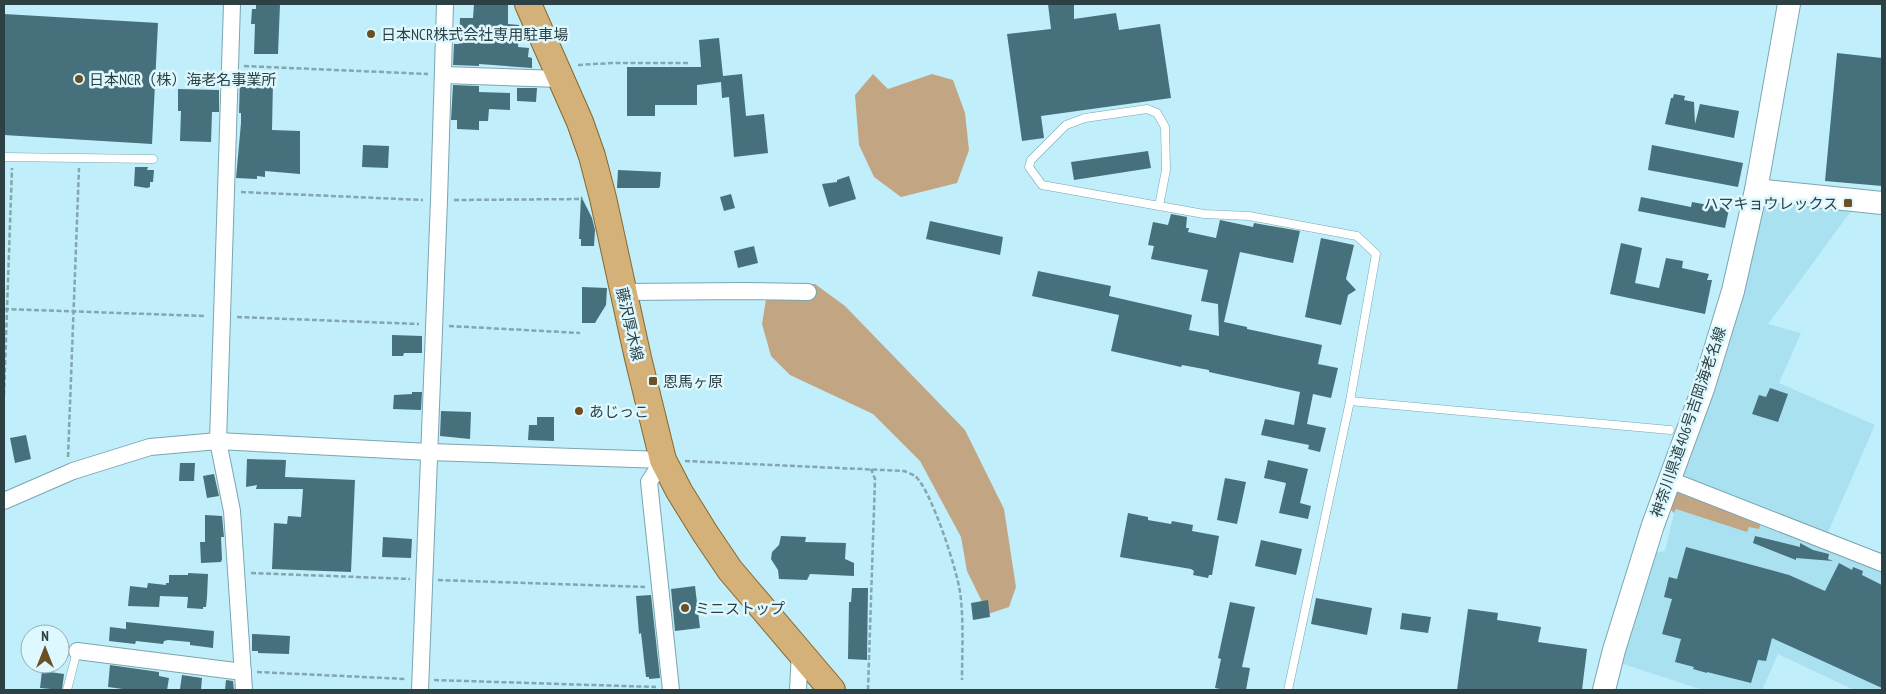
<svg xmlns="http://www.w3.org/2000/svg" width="1886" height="694" font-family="'PT Sans Narrow','Noto Sans JP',sans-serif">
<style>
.built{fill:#aae1f0}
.forest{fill:#c2a684}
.building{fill:#46707b}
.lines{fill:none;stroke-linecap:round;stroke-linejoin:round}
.lane-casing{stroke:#7aa6b1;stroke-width:9}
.street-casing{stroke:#7aa6b1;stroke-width:18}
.secondary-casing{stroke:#7aa6b1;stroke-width:24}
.primary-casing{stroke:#87682b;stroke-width:28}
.path{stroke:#84a7af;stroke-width:2.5;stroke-dasharray:5 2.5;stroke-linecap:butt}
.lane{stroke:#fff;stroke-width:8}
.street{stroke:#fff;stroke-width:16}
.secondary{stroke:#fff;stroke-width:22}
.primary{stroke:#d4b178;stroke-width:26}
.poi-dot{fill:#6d4f24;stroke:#ddf8ff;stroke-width:2}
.labels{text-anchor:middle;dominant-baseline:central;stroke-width:5;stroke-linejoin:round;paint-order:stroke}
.poi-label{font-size:15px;fill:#2d4044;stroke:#ddf8ff;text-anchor:start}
.street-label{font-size:15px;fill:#2d4044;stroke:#ddf8ff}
</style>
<rect width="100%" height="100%" fill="#c0eefa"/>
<g class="built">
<path d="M1765,199L1854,207L1768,324L1801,333L1779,383L1875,425L1826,537L1679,478Z"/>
<path d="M1675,487L1882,570V690H1854L1778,654L1762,690H1703L1620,663L1653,553L1665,551L1674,513L1668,507Z"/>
</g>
<g class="forest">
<path d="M873,74L888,89L932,74L953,80L965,113L969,150L957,183L901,197L874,177L859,145L855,95Z"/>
<path d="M815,284L845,306L965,430L1004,509L1016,587L1009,607L988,614L967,571L961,537L920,461L873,414L790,375L771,356L762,324L768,287Z"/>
<path d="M1674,489L1761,523L1759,529L1749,527L1747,532L1676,509L1674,513L1668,507Z"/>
</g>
<g class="building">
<path d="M256,4H280L278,54H254L255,24H251L252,9H256Z"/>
<path d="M474,4H508V24L519,25L518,47L529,48L528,57L532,58V68L479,64V66L453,65L454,44H459L460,18H473Z"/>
<path d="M1048,4H1074V19L1116,13L1119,30L1160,24L1171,98L1041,116L1044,138L1022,141L1007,34L1051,29Z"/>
<path d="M4,14L158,23L152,144L4,135Z"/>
<path d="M719,38L723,76L742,74L746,116L764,114L768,153L734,157L729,97L722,98L721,82L697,85V105H655V116H627V67H701L699,40Z"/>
<path d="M1837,53L1882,58V186L1825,181Z"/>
<path d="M240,79L273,80L272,130L300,131V174L265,171V177L257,176V179L236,178L241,123V113H239Z"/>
<path d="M453,85L479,86V92L510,93V110L489,109L488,121H479V130L457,129V120H451Z"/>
<path d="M517,88H537L536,102L517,101Z"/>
<path d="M178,89L219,90V112H212L211,142L180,141L181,111H178Z"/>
<path d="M1674,94L1685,96L1684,100L1694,102L1695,124L1700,104L1739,111L1734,138L1665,124L1671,98H1673Z"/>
<path d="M363,145L389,146L388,168L362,167Z"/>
<path d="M1652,145L1743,163L1738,187L1648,170Z"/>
<path d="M1148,151L1151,168L1074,180L1071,162Z"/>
<path d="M135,167H148L147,170H154L153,182H150V187L147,188L134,186Z"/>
<path d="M618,170L661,172L660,186L659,188H617Z"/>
<path d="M849,176L856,199L829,207L822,184L837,182V180Z"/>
<path d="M731,194L735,208L724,211L720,197Z"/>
<path d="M581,196L592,218L595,230L594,246H581V239H579Z"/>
<path d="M1641,197L1691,207L1692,202L1729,209L1725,228L1638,211Z"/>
<path d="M1171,214L1187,217L1186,228H1189L1188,232L1216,238L1220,220L1253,227L1254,223L1300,231L1293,263L1240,252L1224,322L1247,327V329L1322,345L1318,364L1338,368L1331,398L1313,394L1307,424L1326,428L1320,452L1308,449L1309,445L1261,435L1265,419L1294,425L1300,392L1209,372V370L1182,365L1181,367L1111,351L1119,315L1032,296L1038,271L1111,286L1109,296L1192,315L1189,330L1219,336L1218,304L1201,301L1208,270L1151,259L1154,246L1148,245L1153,222L1168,225Z"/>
<path d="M930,221L1003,237L1000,255L926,239Z"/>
<path d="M1321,238L1354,245L1346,279L1356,290L1348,295L1341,325L1305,317Z"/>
<path d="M1621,243L1642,248L1635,283L1659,288L1666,258L1683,261L1682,268L1709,274L1707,280H1712L1705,314L1610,294Z"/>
<path d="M754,246L758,263L738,268L734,251Z"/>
<path d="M582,287L607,288L606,305L595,323H582Z"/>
<path d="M392,335L422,336V353H404L403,356H392Z"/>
<path d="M1770,388L1788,394L1778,422L1752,414L1759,395L1766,397Z"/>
<path d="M412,392H422L421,410L393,409L394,395L412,394Z"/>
<path d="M441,411L471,412L470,439L440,436Z"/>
<path d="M537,417H554V441L528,440L529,425H537Z"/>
<path d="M26,435L31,459L15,463L10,438Z"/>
<path d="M247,459L286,460L285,477L355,480L351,572L272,569L274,523L287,524L288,516L301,517L303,489H256L257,485L246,487Z"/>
<path d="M1268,460L1308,469L1300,503L1311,506L1308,519L1279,513L1286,483L1264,478Z"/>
<path d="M180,463H195L194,481H179Z"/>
<path d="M214,474L219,496L207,498L203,476Z"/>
<path d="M1225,478L1246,482L1237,524L1217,520Z"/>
<path d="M1128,513L1148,517V520L1171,524L1172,521L1193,525L1192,531L1219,536L1212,575H1209L1208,578L1193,575L1194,571L1191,569L1120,557Z"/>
<path d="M205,515L222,516L224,537H221L222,559L221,562L201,563L200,542H205Z"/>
<path d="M781,536L806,537L805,542L846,543L845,559L854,563V576L810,574L807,580L779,579L778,570L771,559L772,552L779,545Z"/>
<path d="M1755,536L1800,547V543L1813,550L1829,554L1828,559L1833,561L1796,558V560L1753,543Z"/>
<path d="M383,537L412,539L411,558L382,557Z"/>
<path d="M1261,540L1302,549L1296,575L1255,566Z"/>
<path d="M1686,547L1789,575L1825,591L1839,563L1852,570L1853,567L1863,571L1862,575L1882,585V688L1772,638L1766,661L1758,660L1751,683L1707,672V673L1693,669L1694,667L1675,662L1681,639L1662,634L1672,599L1664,597L1669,577L1677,579Z"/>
<path d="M188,573L208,574L207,597L206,607H203V609L187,608L188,597L160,596L159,607L128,606L130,586L147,588L148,583L166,585V583H169V575H188Z"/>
<path d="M695,586L700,628L675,631L671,589Z"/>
<path d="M852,588H868L867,660L848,659L849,602H851Z"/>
<path d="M651,595L660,678L649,679V677H646L641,633L639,634L636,596Z"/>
<path d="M1316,598L1372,608L1367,635L1311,624Z"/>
<path d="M988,600L990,617L973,620L971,603Z"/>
<path d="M1230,602L1255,607L1242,667L1250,668L1246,690H1226L1215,688L1221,659L1218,658Z"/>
<path d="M1468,609L1498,613L1497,620L1541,627L1538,642L1587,649L1582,690H1457Z"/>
<path d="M1402,613L1431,617L1428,633L1400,629Z"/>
<path d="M126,622L214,631L213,648L190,645V642L168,640L164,641L163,644L136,641L135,644L109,641L110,627L126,629Z"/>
<path d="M252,634L290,636L289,654L258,653V651H252Z"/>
<path d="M110,665L159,672V676L169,678L167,690H130L108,687Z"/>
<path d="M42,671L64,674L62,690L40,688Z"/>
<path d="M182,675L202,678L201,690L180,689Z"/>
<path d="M226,680L233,681L234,690H225Z"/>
</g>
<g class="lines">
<defs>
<g id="lane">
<path d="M4,157L153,159"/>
<path d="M1159,206L1166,170L1165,127L1157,113L1147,109L1085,118L1066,125L1031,160L1029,167L1042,185L1204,214L1249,216L1357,236L1376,254L1350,401L1670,430"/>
<path d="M67,690L77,651"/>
<path d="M1288,690L1350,401"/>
</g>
<g id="street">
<path d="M232,4L218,441L232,511L244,690"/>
<path d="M443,75L561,79"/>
<path d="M623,292L744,291L808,292"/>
<path d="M663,460L649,482L671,690"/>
<path d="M1670,480L1882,563"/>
<path d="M4,501L73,471L150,447L218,441L429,452L663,460"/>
<path d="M77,651L243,672"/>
<path d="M420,690L439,200L445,4"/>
<path d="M798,690L800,652"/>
</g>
<g id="secondary">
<path d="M1756,190L1882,203"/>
<path d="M1604,690L1614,650L1653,525L1703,389L1733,291L1756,190L1789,4"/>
</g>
<path id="primary" d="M528,4L580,122L592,156L603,198L638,358L663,460L679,491L705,533L730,570L832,690"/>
</defs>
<use href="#lane" class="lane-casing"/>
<use href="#street" class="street-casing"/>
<use href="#secondary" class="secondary-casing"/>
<use href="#primary" class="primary-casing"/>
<g class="path">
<path d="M578,65L612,63H690"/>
<path d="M244,66L428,74"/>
<path d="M241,192L423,200"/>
<path d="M454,200L583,199"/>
<path d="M4,309L206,316"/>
<path d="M237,317L419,324"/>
<path d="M449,326L580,333"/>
<path d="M4,395L12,168"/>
<path d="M68,457L79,168"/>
<path d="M685,461L904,471C907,472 912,474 915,476C931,489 957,570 960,592C964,621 962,651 962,680"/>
<path d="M251,573L410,579"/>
<path d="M438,580L645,587"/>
<path d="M257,672L406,679"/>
<path d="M434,680L656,687"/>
<path d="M868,690L875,479L871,469"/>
</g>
<use href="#lane" class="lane"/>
<use href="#street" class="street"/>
<use href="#secondary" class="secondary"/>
<use href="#primary" class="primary"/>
</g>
<g class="poi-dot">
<circle cx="371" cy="34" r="5"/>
<circle cx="79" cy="79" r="5"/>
<rect x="1843" y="198" width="10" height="10" rx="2.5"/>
<rect x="648" y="376" width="10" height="10" rx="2.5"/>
<circle cx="579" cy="411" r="5"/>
<circle cx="685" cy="608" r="5"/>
</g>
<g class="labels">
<g class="poi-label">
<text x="381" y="34">日本NCR株式会社専用駐車場</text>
<text x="89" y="79">日本NCR（株）海老名事業所</text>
<text x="1838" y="203" text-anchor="end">ハマキョウレックス</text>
<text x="663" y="381">恩馬ヶ原</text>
<text x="589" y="411">あじっこ</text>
<text x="695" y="608">ミニストップ</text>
</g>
<g class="street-label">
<text transform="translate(630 324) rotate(77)">藤沢厚木線</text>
<text transform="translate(1688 422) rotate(-71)">神奈川県道406号吉岡海老名線</text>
</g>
</g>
<rect width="1886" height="694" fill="none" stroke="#2d4044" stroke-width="10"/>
<g transform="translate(45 649)"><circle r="24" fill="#ddf8ff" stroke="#97aeb4"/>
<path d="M0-4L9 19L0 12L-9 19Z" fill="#6d4f24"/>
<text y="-8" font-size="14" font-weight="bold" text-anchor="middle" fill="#2d4044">N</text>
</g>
</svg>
